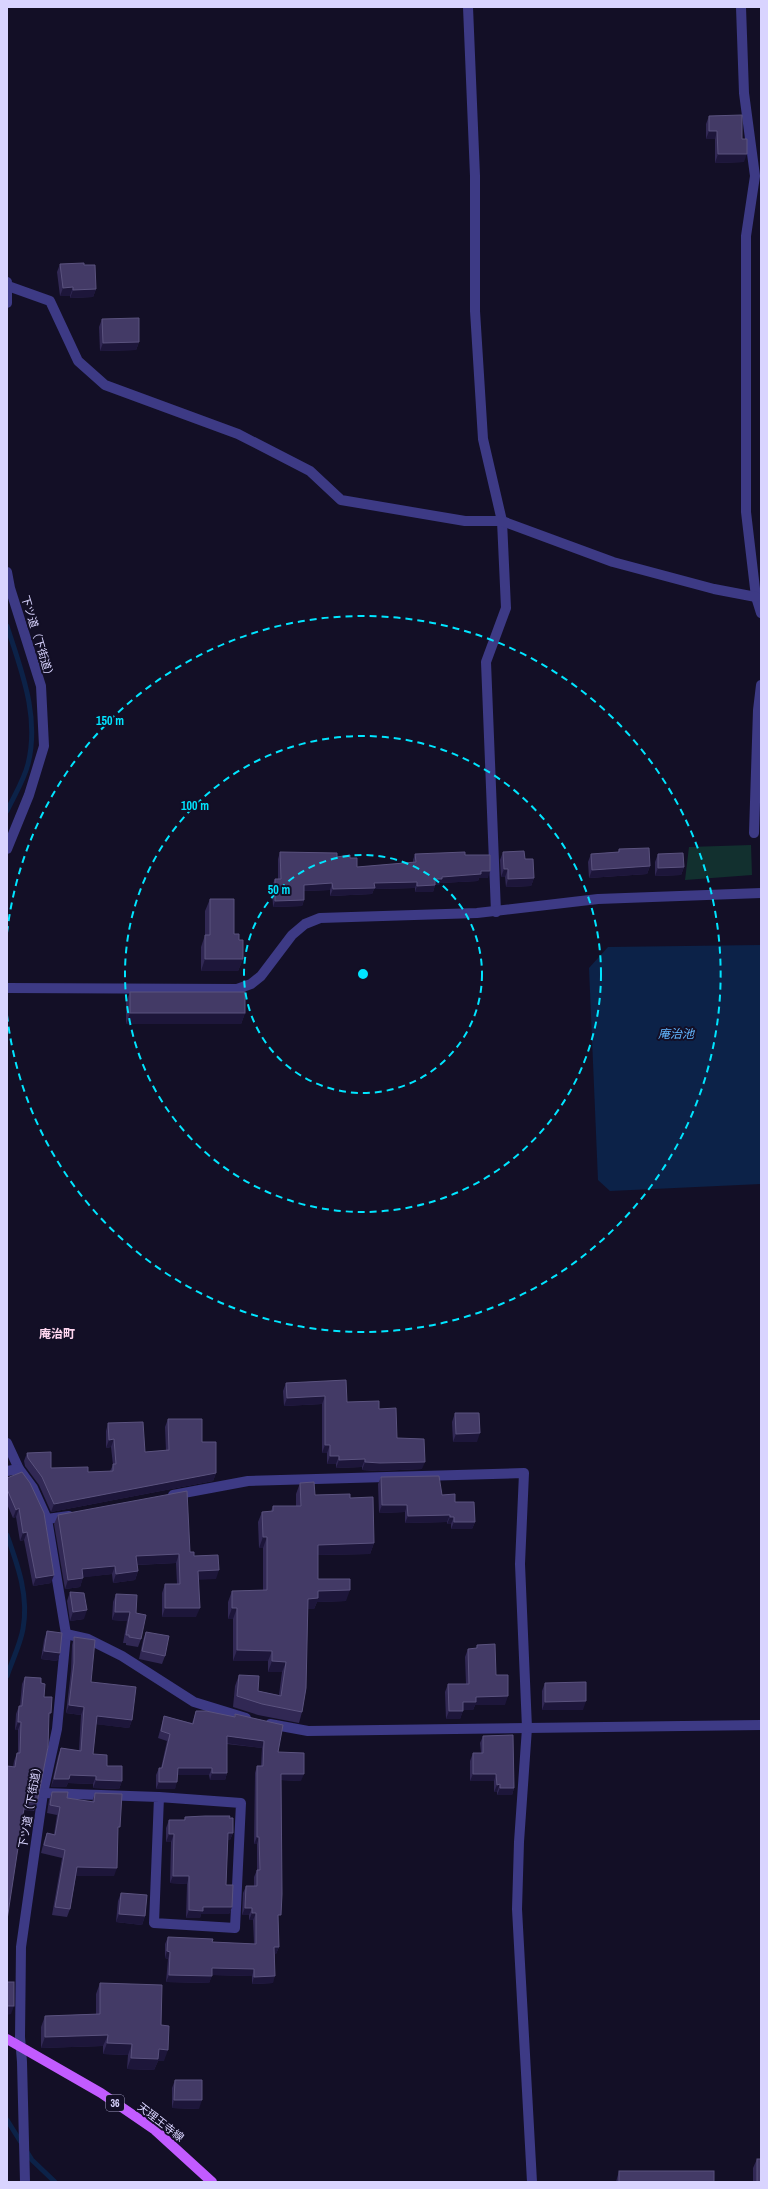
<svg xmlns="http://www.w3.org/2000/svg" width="768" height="2189" font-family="'Archivo Narrow','Noto Sans JP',sans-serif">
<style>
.green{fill:#12302f}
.water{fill:#0c2248}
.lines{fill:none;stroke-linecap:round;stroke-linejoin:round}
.stream{stroke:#0c2248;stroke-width:5}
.minor{stroke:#3d3a85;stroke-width:10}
.major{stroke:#c25bff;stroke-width:10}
.wall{fill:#312854}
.shaded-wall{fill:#1d163a}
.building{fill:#433a66;stroke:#5a527e}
.ring{fill:none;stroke:#00e5ff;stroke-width:2;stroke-dasharray:7 5}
.labels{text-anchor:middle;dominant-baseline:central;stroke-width:4;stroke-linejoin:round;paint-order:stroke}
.shield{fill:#130f26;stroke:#9e99be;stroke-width:1}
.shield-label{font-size:10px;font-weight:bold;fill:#d9d4ff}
.street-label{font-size:11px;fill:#d9d4ff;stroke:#130f26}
.water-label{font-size:12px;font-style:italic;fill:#62b6ff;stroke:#130f26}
.neighbourhood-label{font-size:12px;font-weight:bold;fill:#ffd6f0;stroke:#130f26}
.centre{fill:#00e5ff;stroke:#130f26;stroke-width:2}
.ring-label{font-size:12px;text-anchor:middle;font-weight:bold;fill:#00e5ff;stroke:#130f26;stroke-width:4;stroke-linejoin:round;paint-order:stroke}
</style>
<rect width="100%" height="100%" fill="#130f26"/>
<path class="green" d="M751,845L752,875L685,880L689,847Z"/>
<path class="water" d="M761,945V1184L610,1191L598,1180L589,968L608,947Z"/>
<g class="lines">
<g class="stream">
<path d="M7,626C21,670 40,716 28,764C24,780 14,796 7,811"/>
<path d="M7,1535C18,1566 29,1596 23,1629C20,1645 12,1661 7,1676"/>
<path d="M7,2120L32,2160L55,2182"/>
</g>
<g class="minor">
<path d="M468,7L475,176V311L483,439L502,521L506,608L486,662L496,912"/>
<path d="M741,7L744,93L755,176L746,236V512L756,597L761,613"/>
<path d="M7,282V303"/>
<path d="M8,286L50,301L78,361L105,385L238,434L310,471L341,500L465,521H502L613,562L714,589L756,597"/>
<path d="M7,572L10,588L41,686L44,746L29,795L7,849"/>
<path d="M754,833L758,710L761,685"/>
<path d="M7,988L237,989L251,984L261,976L292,935L305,924L320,918L477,913L598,899L761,893"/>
<path d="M7,1443L19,1469L33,1488L47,1519L66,1634L57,1729L43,1793L21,1947L20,2037L22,2062L25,2182"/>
<path d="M7,1471L19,1469"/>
<path d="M173,1495L248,1481L524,1473L520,1564L527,1728L519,1842L517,1909L532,2182"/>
<path d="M47,1519L69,1516"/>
<path d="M66,1634L88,1639L122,1656L194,1702L246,1718"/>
<path d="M270,1724L308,1731L761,1725"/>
<path d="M43,1793L159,1797L241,1803L235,1928L154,1923L159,1797"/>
</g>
<path class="major" d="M7,2039L101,2093L155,2130L212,2182"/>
</g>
<g class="wall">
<path d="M709,116L742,139L744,162L715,163V139H706V124Z"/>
<path d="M60,264L84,265L96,289L93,297L70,298V296H60L57,272Z"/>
<path d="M102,319L139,342L136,350L100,351L99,327Z"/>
<path d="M619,849L650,866L647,874L589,878L588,862L591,854L618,852Z"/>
<path d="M280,852L350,858L357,867L413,863V860L415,854L465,855L488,878H479L478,881L440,883L439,885H435L433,892H415V888L374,889L372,894L330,896V890L304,891V900L302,906L273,907L272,886L275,879H278V859Z"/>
<path d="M503,852L525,859L534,878L531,886L506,887L505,877H501L500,860Z"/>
<path d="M658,854L684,867L681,875L655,876V862Z"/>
<path d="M210,899L234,934L239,940L243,959L238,971H201V947L205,935V911Z"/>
<path d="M130,992L245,1013L241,1024H126V1002Z"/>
<path d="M286,1383L347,1402L379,1409L397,1438L422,1469L378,1471L362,1470V1467L336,1468V1464H327V1453H322V1404L284,1406L283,1391Z"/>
<path d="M455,1413L477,1442H453L452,1422Z"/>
<path d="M168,1419L202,1442L216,1473L213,1481L51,1512L39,1485L25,1466L24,1461L27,1453L51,1468L88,1472L110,1471L113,1465L111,1447L106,1448V1431L108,1423L145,1452L166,1451L165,1427Z"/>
<path d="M381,1477L442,1495L455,1502L475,1522L472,1529H451V1524H447V1522L405,1523V1512L379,1513L378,1484Z"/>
<path d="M7,1478L51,1583L33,1586L24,1540L20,1541L16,1517L13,1518L7,1504Z"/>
<path d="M300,1483L315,1495L350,1498L374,1543L370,1554L318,1555V1579L346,1601L317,1602L314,1609H308L302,1712L299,1723L258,1715L233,1707L235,1686L239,1675L258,1691L279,1695L282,1672H268V1661H233V1619H228V1602L232,1591H263V1548H259L258,1522L262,1512L271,1511L273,1506H296V1494Z"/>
<path d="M58,1515L190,1552L216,1579H199L196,1617H162V1593L165,1584H177L176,1563L137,1565L138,1571L135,1580L113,1583L112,1574L83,1577L80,1587L65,1589L54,1524Z"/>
<path d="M70,1592L84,1619L70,1621L67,1601Z"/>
<path d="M116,1594L136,1613L141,1639L138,1647L126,1645V1643H123L127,1621L112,1620L113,1602Z"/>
<path d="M47,1631L60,1653L57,1661L41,1659L44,1640Z"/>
<path d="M146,1632L165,1656L162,1664L139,1659L143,1640Z"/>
<path d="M74,1637L91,1682L132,1720L129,1728L96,1724L93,1754L107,1766L122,1781L119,1789L93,1788V1784L68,1783L66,1787H51L58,1756L61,1748L79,1751L81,1715L66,1713L71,1671L72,1645Z"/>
<path d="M477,1645L496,1675L505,1705H475L473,1710H463L460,1719H446L445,1692L448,1684H466L465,1657L468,1649H476Z"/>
<path d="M25,1677L41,1683L48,1721L37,1803L34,1811L24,1810L13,1767L14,1761L17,1753H18V1730H15L16,1714L19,1706H20L22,1684Z"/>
<path d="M545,1683L583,1710H542V1691Z"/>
<path d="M196,1711L234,1717L235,1714L278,1752L301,1781L281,1780L278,1921L279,1947L276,1954H275L273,1983L252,1984V1976L212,1975L209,1983L166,1982L168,1959L165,1958V1944L168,1937L212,1942L254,1944L253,1920H249V1915H242L243,1893L246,1886H254V1877L257,1870V1844H254L255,1773L257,1766H261L262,1748L227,1744V1773L225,1780H210L209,1775H177L175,1789H156V1775L159,1768H161L167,1741L158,1738L162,1723L164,1716L192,1723Z"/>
<path d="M483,1736L514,1788L512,1795H497V1792H494V1781H470V1761L473,1753H481L480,1743Z"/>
<path d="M52,1792L67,1798L92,1802L95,1793L118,1833L114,1876H76L70,1909L67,1917L52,1915L62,1858L41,1853L44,1841L47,1833L54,1834L57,1815L47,1813L49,1800Z"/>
<path d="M185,1817L229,1818L233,1833L230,1840H228L226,1885L232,1907L229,1914H201L200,1918H186L187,1884L170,1883L171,1842H166V1828L169,1820H184Z"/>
<path d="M121,1893L145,1916L142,1925L116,1922L118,1901Z"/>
<path d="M100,1983L161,2025L164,2061H158L154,2070L127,2069L128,2055L103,2054V2046L41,2048V2027L45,2016L96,2014V1994Z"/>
<path d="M175,2080L199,2109L172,2108V2088Z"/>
<path d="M757,2159L761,2182H753V2168Z"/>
<path d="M619,2171L714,2182H616Z"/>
</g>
<g class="shaded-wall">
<path d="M709,131H717L715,139H706Z"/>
<path d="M718,154H747L744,162L715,163Z"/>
<path d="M73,287L70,296H60L63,288Z"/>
<path d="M96,289L93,297L70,298L73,290Z"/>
<path d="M139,342L136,350L100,351L103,343Z"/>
<path d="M650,866L647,874L589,878L592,870Z"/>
<path d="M684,867L681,875L655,876L658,868Z"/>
<path d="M504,869H508L505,877H501Z"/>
<path d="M481,871H490L488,878H479L478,881L440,883L439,885H435L433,892H415L417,886L442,877Z"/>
<path d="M534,878L531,886L506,887L508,879Z"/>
<path d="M417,882L415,888L374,889L372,894L330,896L333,889L374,883Z"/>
<path d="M332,883L330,890L302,891L304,885Z"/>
<path d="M304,900L302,906L273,907L275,901Z"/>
<path d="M205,959H243L238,971H201Z"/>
<path d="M130,1013H245L241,1024H126Z"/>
<path d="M325,1396L322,1404L284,1406L287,1398Z"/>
<path d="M480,1433L477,1442H453L456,1434Z"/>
<path d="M114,1439L111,1447L106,1448L109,1440Z"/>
<path d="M325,1445H330L327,1453H322Z"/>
<path d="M330,1456H339L336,1464H327Z"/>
<path d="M365,1459L362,1467L336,1468L339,1460Z"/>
<path d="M365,1462H425L422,1469L378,1471L362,1470Z"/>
<path d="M216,1473L213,1481L51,1512L54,1504Z"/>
<path d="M382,1505H407L405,1512L379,1513Z"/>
<path d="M19,1508L16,1517L13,1518L16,1510Z"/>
<path d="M450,1515L447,1522L405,1523L408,1516Z"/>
<path d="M450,1517H454L451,1524H447Z"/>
<path d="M454,1522H475L472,1529H451Z"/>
<path d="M27,1532L24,1540L20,1541L23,1533Z"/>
<path d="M263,1537H267L263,1548H259Z"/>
<path d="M374,1543L370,1554L314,1555L318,1545Z"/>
<path d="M179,1554L176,1563L133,1565L136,1556Z"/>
<path d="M115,1566L112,1574L79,1578L82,1569Z"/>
<path d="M219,1570L216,1579L195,1580L198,1571Z"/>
<path d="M138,1571L135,1580L113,1583L116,1574Z"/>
<path d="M54,1575L51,1583L33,1586L36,1578Z"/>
<path d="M83,1578L80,1587L65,1589L68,1580Z"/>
<path d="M350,1590L346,1601L317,1602L314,1609H304L308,1599L318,1591Z"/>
<path d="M165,1608H200L196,1617H162Z"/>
<path d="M232,1608H237L233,1619H228Z"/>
<path d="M87,1610L84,1619L70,1621L73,1612Z"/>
<path d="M115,1612H130L127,1621L112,1620Z"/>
<path d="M237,1650L272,1651L268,1661H233Z"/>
<path d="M44,1651L60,1653L57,1661L41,1659Z"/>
<path d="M272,1661L286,1662L282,1672H268Z"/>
<path d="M508,1696L505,1705H475L473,1710H460L463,1702L476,1697Z"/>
<path d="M586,1701L583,1710H542L545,1702Z"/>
<path d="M69,1705L84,1707L81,1715L66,1713Z"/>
<path d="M449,1711H463L460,1719H446Z"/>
<path d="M49,1713H51L48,1721Z"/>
<path d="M97,1716L132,1720L129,1728L94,1724Z"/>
<path d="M18,1722H21L18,1730H15Z"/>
<path d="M227,1736L264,1741L262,1748L225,1743Z"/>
<path d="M178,1768H212L209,1775H175Z"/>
<path d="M212,1773H227L225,1780H210Z"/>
<path d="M281,1774H304L301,1781L279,1780Z"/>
<path d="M473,1774H496L494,1781H470Z"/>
<path d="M70,1775L96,1776L93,1784L68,1783L66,1787H51L54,1779Z"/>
<path d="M96,1780L122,1781L119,1789L93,1788Z"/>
<path d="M159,1782H177L175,1789H156Z"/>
<path d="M500,1784L497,1792H494L497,1785Z"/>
<path d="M500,1788H514L512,1795H497Z"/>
<path d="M228,1833H233L230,1840H225Z"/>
<path d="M169,1834H174L171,1842H166Z"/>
<path d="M257,1837H259L257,1844H254Z"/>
<path d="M77,1867L117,1868L114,1876H74Z"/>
<path d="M173,1876H189L187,1884L170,1883Z"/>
<path d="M203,1907H232L229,1914H201L200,1918H186L189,1910Z"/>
<path d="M245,1908H252L249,1915H242Z"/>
<path d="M252,1913H256L253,1920H249Z"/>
<path d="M119,1914L145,1916L142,1925L116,1922Z"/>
<path d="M274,1947H279L276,1954H272Z"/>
<path d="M167,1951L170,1952L168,1959L165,1958Z"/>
<path d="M212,1968L254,1969L252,1976L209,1975Z"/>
<path d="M169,1975L212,1976L209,1983L166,1982Z"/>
<path d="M275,1976L273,1983L252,1984L254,1977Z"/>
<path d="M7,2006H14L11,2014L7,2015Z"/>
<path d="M108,2035L103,2046L41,2048L45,2037Z"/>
<path d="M107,2043L132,2044L128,2055L103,2054Z"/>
<path d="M159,2049L168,2050L164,2061H158L154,2070L127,2069L131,2058Z"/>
<path d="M174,2100H202L199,2109L172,2108Z"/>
</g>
<g class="building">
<path d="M742,115V139H747V154H718L717,131H709V116Z"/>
<path d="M84,263V265H95L96,289L73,290V287L63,288L60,264Z"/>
<path d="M139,318V342L103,343L102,319Z"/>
<path d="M649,848L650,866L592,870L591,854L619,852V849Z"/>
<path d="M524,851L525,859H533L534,878L508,879V869H504L503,852Z"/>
<path d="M280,852L337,853V857L350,855V858H357V867L416,862L415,854L465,852V855H490V871H481V874L442,877V879H435V885L417,886V882L374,883L375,888L333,889L332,883L304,885V900L275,901V879H281Z"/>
<path d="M683,853L684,867L658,868V854Z"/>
<path d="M210,899H234V934H239V940H243V959H205V935H210Z"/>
<rect x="130" y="992" width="115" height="21"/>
<path d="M346,1380L347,1402L379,1401V1409L396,1408L397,1438L424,1439L425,1462L380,1463L365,1462V1459L339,1460V1456H330V1445H325V1396L287,1398L286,1383Z"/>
<path d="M455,1413H479L480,1433L456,1434Z"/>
<path d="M168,1419H202V1442H216V1473L54,1504L42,1477L28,1458L27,1453L51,1452V1468L88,1467V1472L113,1471V1464H116L114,1439L109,1440L108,1423L143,1422L145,1452L169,1450Z"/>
<path d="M22,1472L30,1483L44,1513L54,1575L36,1578L27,1532L23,1533L19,1508L16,1510L7,1489V1478Z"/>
<path d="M439,1476L442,1495L455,1494V1502H474L475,1522H454V1517H450V1515L408,1516L407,1505H382L381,1477Z"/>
<path d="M314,1482L315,1495L350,1494V1498L373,1497L374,1543L318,1545V1579H350V1590L318,1591V1598L308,1599L306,1688L302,1712L262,1704L237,1696L239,1675L259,1676L258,1691L281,1696L286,1662L272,1661V1651L237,1650V1608H232V1591L267,1590V1537H263L262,1512L273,1511V1506H301L300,1483Z"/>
<path d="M187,1491L190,1552H194V1556L218,1555L219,1570L198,1571L200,1608H165V1584H180L179,1554L136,1556L138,1571L116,1574L115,1566L82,1569L83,1578L68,1580L58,1515Z"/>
<path d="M70,1592L84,1593L87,1610L73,1612Z"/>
<path d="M116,1594L137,1595L136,1613L146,1615L141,1639L129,1637V1635H126L130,1612H115Z"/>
<path d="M47,1631L62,1633L60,1653L44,1651Z"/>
<path d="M146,1632L169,1636L165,1656L142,1651Z"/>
<path d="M74,1637L95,1640L91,1682L136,1687L132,1720L97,1716L93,1754L107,1755V1766H122V1781L96,1780V1776L70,1775L69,1779H54L61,1748L81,1751L84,1707L69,1705L74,1663Z"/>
<path d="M495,1644L496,1675H508V1696L476,1697V1702H463V1711H449L448,1684H469L468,1649L477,1648V1645Z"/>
<path d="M25,1677L41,1678V1683L45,1684L44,1697H52L51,1713H49L48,1747L37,1803L25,1802L7,1920V1766L15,1767L17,1753H20L21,1722H18L19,1706H22Z"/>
<path d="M586,1682V1701L545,1702V1683Z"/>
<path d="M196,1711H206L235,1717V1714L283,1725L278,1752L304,1753V1774H281L282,1894L281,1915H278L279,1947H274L275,1976L254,1977V1969L212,1968V1976L169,1975L170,1952L167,1951L168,1937L213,1939L212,1942L256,1944V1913H252V1908H245L246,1886H257V1870H260L259,1837H257V1766H263L264,1741L227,1736V1773H212V1768H178L177,1782H159V1768H162L170,1734L161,1731L164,1716L193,1724Z"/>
<path d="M513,1735L514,1788H500V1784L497,1785L496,1774H473V1753H483V1736Z"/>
<path d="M52,1792H68L67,1798L94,1802L95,1793L122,1794L120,1827H118L117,1868L77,1867L70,1909L55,1907L65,1850L44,1845L47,1833L55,1835L60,1807L50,1805Z"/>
<path d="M205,1816H230L229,1818H233V1833H228L226,1885H233L232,1907H203V1911L189,1910V1876H173L174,1834H169V1820H185V1817Z"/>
<path d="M121,1893L147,1895L145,1916L119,1914Z"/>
<rect x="7" y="1982" width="7" height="24"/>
<path d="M100,1983L162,1985L161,2025L169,2026L168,2050L159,2049L158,2059L131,2058L132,2044L107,2043L108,2035L45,2037V2016L100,2014Z"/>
<path d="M175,2080H202V2100H174Z"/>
<rect x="757" y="2159" width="4" height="23"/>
<rect x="619" y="2171" width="95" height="11"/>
</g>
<g class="ring">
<circle cx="363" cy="974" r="119"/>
<circle cx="363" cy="974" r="238"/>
<path d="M7 933A358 358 0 1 1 7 1015"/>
</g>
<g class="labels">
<rect class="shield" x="106" y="2095" width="18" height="16" rx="3"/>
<g class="shield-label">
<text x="115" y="2103">36</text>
</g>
<g class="street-label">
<text transform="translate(38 638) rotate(73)">下ツ道（下街道）</text>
<text transform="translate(30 1805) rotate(-80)">下ツ道（下街道）</text>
<text transform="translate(161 2122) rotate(38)">天理王寺線</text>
</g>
<g class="water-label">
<text x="676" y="1034">庵治池</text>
</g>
<g class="neighbourhood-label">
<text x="57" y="1334">庵治町</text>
</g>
</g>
<circle cx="363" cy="974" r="6" class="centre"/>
<g class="ring-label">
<text x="110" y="725">150 m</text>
<text x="195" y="810">100 m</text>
<text x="279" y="894">50 m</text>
</g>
<rect width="768" height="2189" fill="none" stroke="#d9d4ff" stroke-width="16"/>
</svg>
